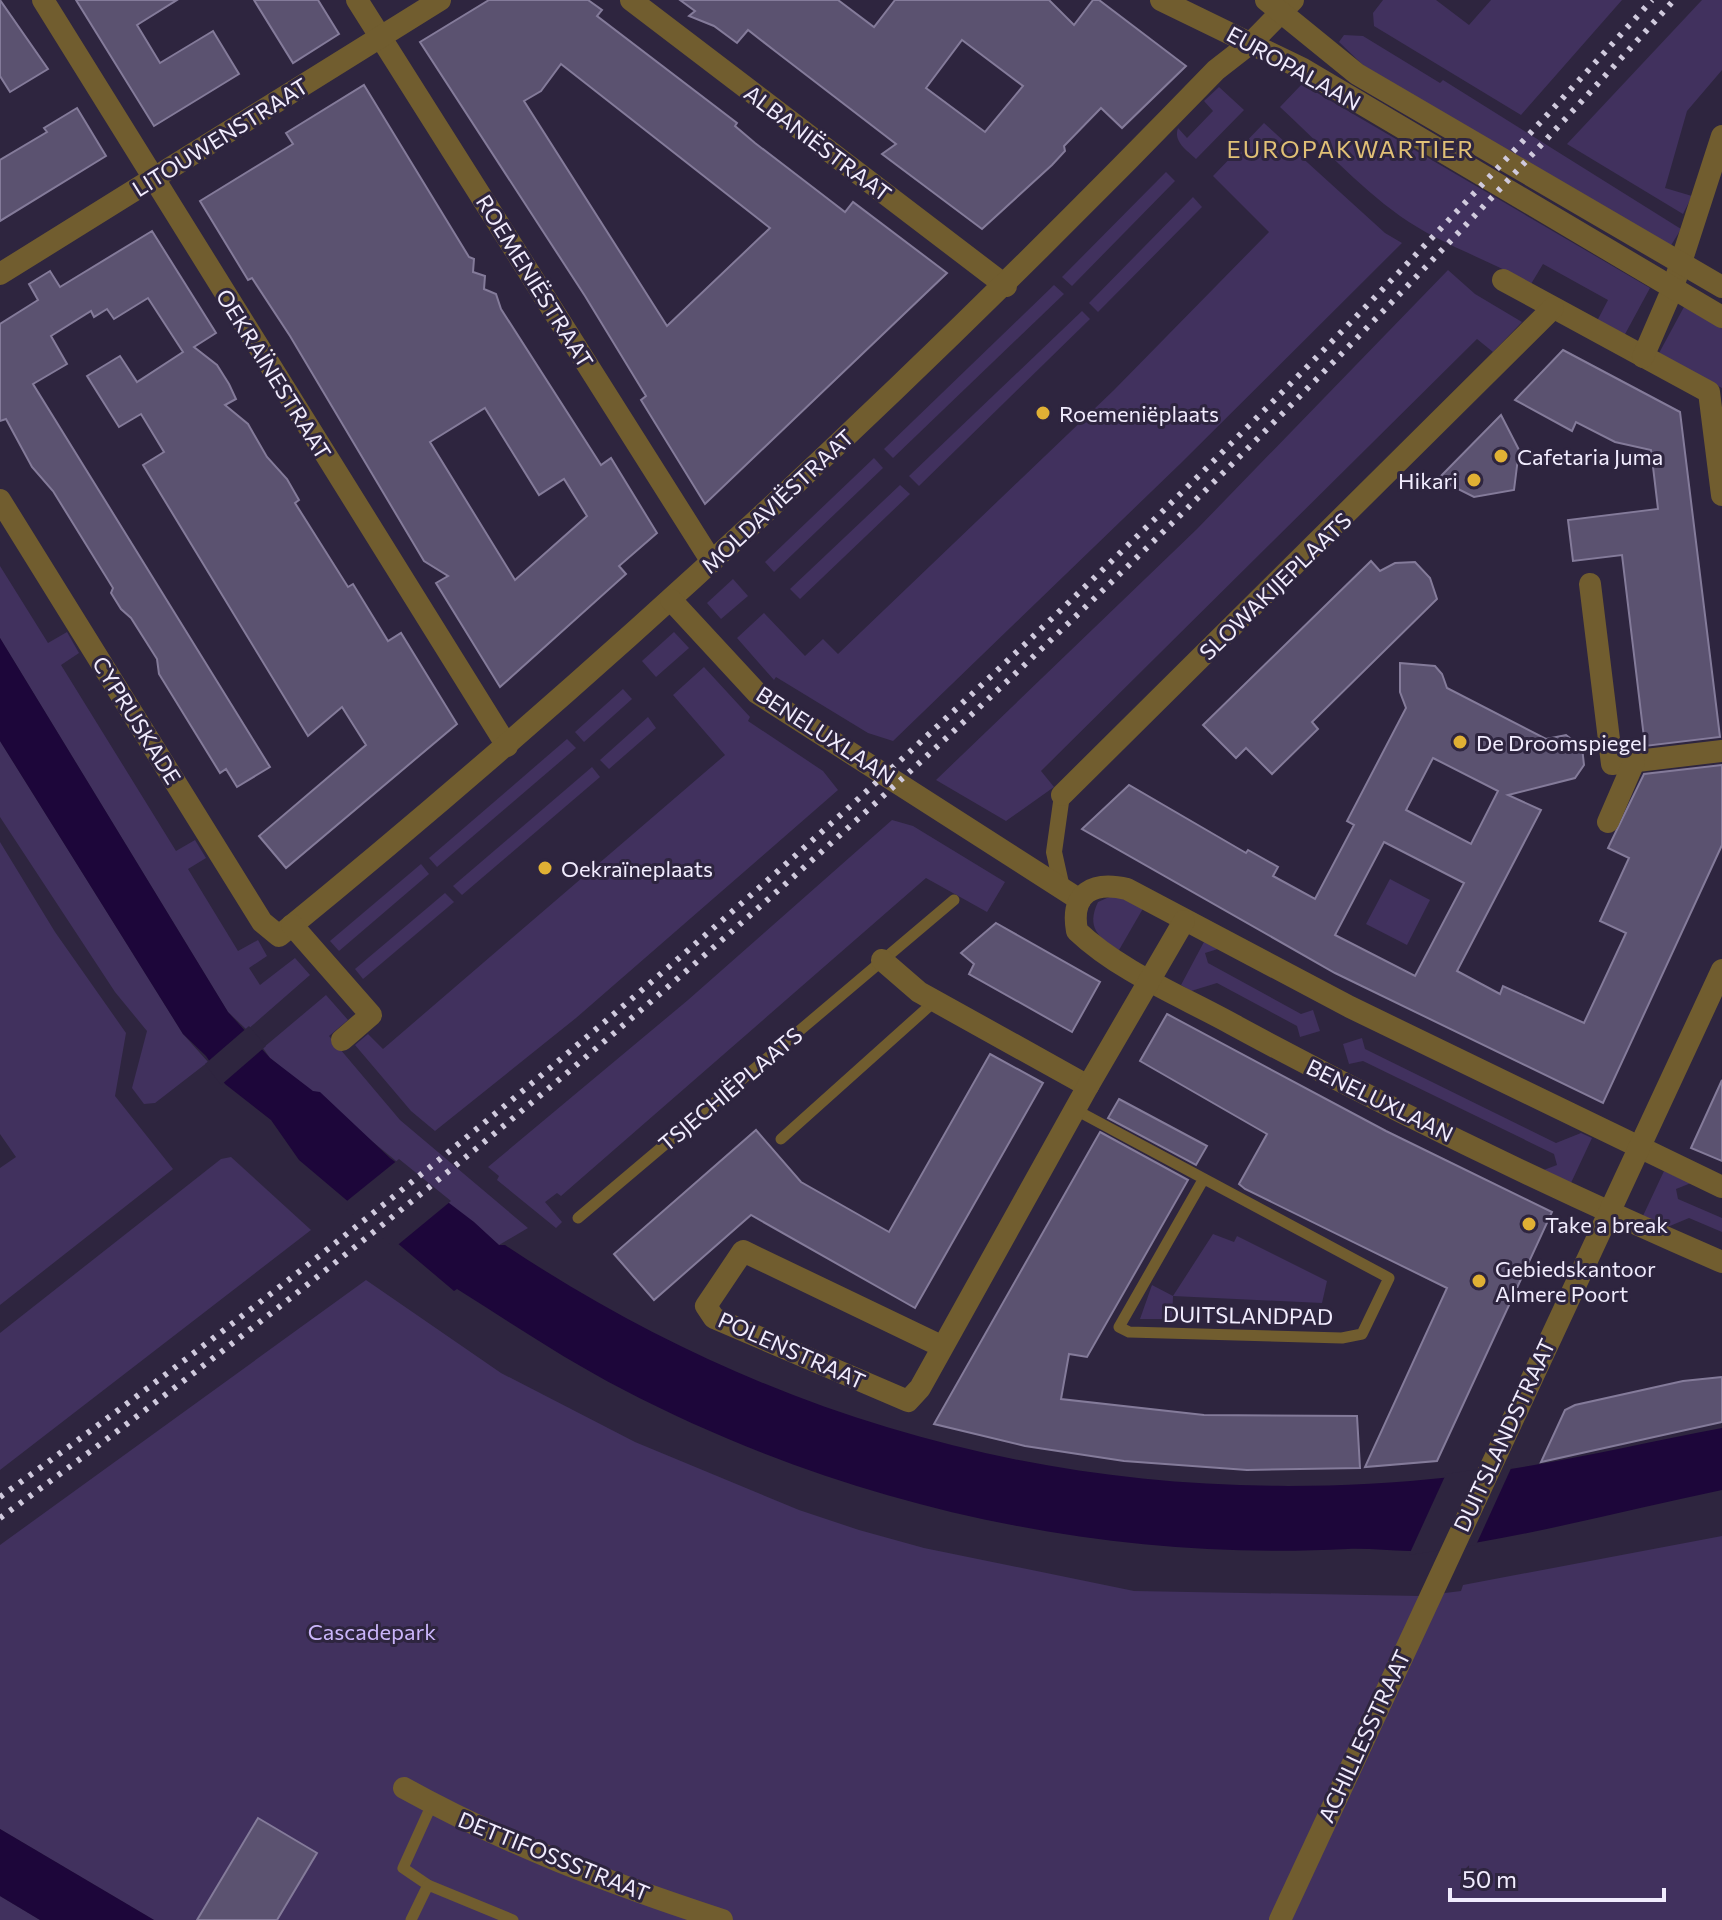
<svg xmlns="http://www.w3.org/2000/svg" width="1722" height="1920" font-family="Commissioner,sans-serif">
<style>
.green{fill:#41315e}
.water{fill:#1d063a}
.pier{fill:#2e253f}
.building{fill:#5b5270;stroke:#847b9a;stroke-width:2;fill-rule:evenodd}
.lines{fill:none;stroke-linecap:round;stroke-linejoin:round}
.service{stroke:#715d2f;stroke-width:11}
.pedestrian{stroke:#715d2f;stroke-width:16}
.minor{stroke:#715d2f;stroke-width:22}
.tertiary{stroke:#715d2f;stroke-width:22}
.rail{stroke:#d0cadd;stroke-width:6;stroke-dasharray:4 8;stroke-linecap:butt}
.poi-dot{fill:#e0b034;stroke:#2e253f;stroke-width:3}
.labels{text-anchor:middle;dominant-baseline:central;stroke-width:6;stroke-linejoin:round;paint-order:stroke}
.street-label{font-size:22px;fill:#f1ecfe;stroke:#2e253f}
.poi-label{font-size:22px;fill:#f1ecfe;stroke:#2e253f;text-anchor:start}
.park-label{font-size:22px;fill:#cab5fa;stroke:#2e253f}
.neighbourhood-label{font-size:24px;letter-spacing:2px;fill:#e1c076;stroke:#2e253f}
</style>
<rect width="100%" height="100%" fill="#2e253f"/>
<g class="green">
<path d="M1383,0H1436L1469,25L1491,0H1622L1521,115L1374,26L1373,13Z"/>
<path d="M1702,0H1722V70L1687,111L1665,188L1692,196L1683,214L1567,144Z"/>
<path d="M1344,35L1363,36L1440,83L1443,80L1681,229L1670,247L1364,66L1339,42Z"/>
<path d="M1302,84L1650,288L1624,336L1597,321L1608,300L1543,264L1531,284C1488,259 1441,245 1400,216C1357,185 1319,143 1280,107Z"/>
<path d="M1219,87L1244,110L1196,159C1187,150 1173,142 1178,128L1187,138L1213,111L1204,101Z"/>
<path d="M1264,123L1385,233L1402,243L1180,464L893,741L868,733L776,677L774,680L737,638L764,613L805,656L823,639L838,654L1114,390L1269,232L1213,176Z"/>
<path d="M1166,172L1175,181L1072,286L1062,277Z"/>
<path d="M1193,197L1202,207L1098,312L1089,303Z"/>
<path d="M1448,270L1475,294L1522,322L1493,352L1477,339L1041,771L1054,787L1006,821L936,780L1197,529Z"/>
<path d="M1054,285L1064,294L893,458L884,449Z"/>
<path d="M1685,305L1722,325V388L1658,355Z"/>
<path d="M1082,311L1090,319L919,486L909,476Z"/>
<path d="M874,458L883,468L774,572L765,562Z"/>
<path d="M900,485L910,494L800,599L790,589Z"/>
<path d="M0,566L48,643L67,632L79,653L61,665L176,851L195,840L206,858L188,869L238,951L258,940L267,956L249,968L260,985L295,958L310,975L247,1030L228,1012L0,638Z"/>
<path d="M733,579L748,596L721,619L707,603Z"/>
<path d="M674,632L689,648L656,677L642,661Z"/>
<path d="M704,667L750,717L748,721L823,771L838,790L576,1018L435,1131L411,1111L355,1045L368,1034L383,1049L725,755L673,695Z"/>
<path d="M623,689L632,699L584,742L575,732Z"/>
<path d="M648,717L656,728L609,769L600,760Z"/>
<path d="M567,739L576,748L437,867L429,858Z"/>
<path d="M0,741L183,1034L208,1062L155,1103L144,1104L132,1088L147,1031L115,992L0,817Z"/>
<path d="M592,767L600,777L462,895L453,886Z"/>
<path d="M892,820L913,826L1005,882L987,912L926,878L561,1196L557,1193L545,1202L562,1222L556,1228L497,1180L499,1176L488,1167L688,1000Z"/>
<path d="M0,842L55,932L126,1033L115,1096L173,1169L0,1305V1168L16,1157L0,1134Z"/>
<path d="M421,864L429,874L339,951L330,941Z"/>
<path d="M1390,879L1430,900L1407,945L1366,924Z"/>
<path d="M445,893L454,902L363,979L355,969Z"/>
<path d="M1116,894L1145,905L1119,950C1098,938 1086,927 1098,902Z"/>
<path d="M1205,940L1221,948L1205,953L1208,963L1301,1014L1313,1010L1320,1031L1300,1037L1297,1026L1217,983L1191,991L1181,985Z"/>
<path d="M326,995L348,1020L329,1036L400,1120L528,1228L499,1245L270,1058L263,1048Z"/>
<path d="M1362,1038L1365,1049L1556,1143L1581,1133L1592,1138L1570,1185L1541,1171L1557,1165L1554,1154L1363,1061L1349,1064L1343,1044Z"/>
<path d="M231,1157L311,1230L0,1470V1333L221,1159Z"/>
<path d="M1664,1171L1691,1183L1676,1189L1678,1199L1722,1218V1232L1689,1218L1665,1228L1642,1218Z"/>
<path d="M1213,1234L1234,1242L1237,1236L1327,1281L1322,1303L1173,1296L1172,1319H1140L1152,1285L1173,1296Z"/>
<path d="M366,1280L501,1373L635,1442L799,1510L859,1530L924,1548L1134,1591L1421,1596L1461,1591L1463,1585L1722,1536V1920H154L0,1829V1545Z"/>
<path d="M0,1896L40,1920H0Z"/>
</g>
<g class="water">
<path d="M0,638L228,1012L270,1058L313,1091L320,1092L390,1158L474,1222L499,1245H505C792,1436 1108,1514 1452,1477C1543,1467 1632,1445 1722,1428V1490C1625,1510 1527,1537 1428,1550C1402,1553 1375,1548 1348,1549C1099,1562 844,1505 622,1389C564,1359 511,1323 457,1289L454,1291L299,1160L271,1120L225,1084L206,1056L183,1034L0,741Z"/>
<path d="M0,1830V1829L154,1920H40L0,1896Z"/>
</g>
<g class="pier">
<path d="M249,1026L266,1046L221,1085L205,1064Z"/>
<path d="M399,1159L451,1201L394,1248L342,1205Z"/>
<path d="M1513,1464L1476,1545L1409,1555L1446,1474Z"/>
</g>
<g class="building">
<path d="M0,0L48,69L10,92L0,76Z"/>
<path d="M76,0H177L137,25L160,63L213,31L239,74L154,126Z"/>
<path d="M254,0H318L339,34L293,63Z"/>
<path d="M489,0H588L602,10L597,16L737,123L735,126L755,143L832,202L845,212L853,202L947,273L705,504L641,400L646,396L585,296L420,42ZM561,64L770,228L667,326L524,101L541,91Z"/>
<path d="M680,0H838L874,27L895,0H1049L1074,25L1093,0H1099L1186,66L1122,128L1101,108L1064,146L1065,151L1052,165L982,229L882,154L896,144L775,51L748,30L737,43L714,26L689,16L695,11ZM962,40L1023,86L985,132L926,88Z"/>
<path d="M364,85L469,257L474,259L473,272L485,276L484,289L496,294L501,309L601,465L611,458L657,533L619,566L626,574L500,687L436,583L448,576L424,561L290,336L252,278L248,280L200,201L293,144L286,133ZM485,408L539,495L564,479L587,516L515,580L430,442Z"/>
<path d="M77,108L106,156L0,221V160L47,132L44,128Z"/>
<path d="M152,231L216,333L194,347L217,365L229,384L236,399L225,405L248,424L267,457L287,479L299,500L295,503L348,587L353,584L388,641L401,633L457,724L286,868L259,836L366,745L342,707L308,736L143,465L164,452L141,414L119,427L87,376L120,356L137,382L183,352L148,298L114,319L107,309L94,317L91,311L51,336L67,364L33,384L270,767L237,787L226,769L220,773L159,674L157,659L131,618L121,609L111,593L113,588L53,491L32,467L6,419L0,421V324L38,300L29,284L50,271L60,287Z"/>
<path d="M1563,350L1680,412L1720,737L1645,746L1622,555L1573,561L1568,520L1658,509L1651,450L1615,442L1576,422L1572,431L1515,400Z"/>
<path d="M1501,415L1519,450L1514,490L1474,497L1438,479Z"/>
<path d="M1371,561L1380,571L1395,563L1415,562L1430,578L1437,599L1312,722L1318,729L1272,774L1246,748L1236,758L1203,725Z"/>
<path d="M1400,663L1435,666L1442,674L1447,688L1546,739L1566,735L1582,747L1584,765L1575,778L1508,795L1541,810L1457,971L1500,994L1503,986L1584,1023L1626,933L1600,921L1629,858L1608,848L1644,774L1722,765V845L1603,1103L1335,973L1082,829L1129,785L1246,853L1248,850L1278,867L1273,876L1315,899L1354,825L1347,821L1406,708L1400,692ZM1433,758L1498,791L1471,844L1406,810ZM1384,842L1464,883L1415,976L1335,935Z"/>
<path d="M996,923L1100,982L1072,1032L969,974L974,964L961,953Z"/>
<path d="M1167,1014L1386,1131L1552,1212L1437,1461L1365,1467L1447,1288L1245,1189L1239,1184L1267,1134L1140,1061Z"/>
<path d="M990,1054L1043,1083L915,1308L751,1215L654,1300L614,1254L756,1130L801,1182L889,1232Z"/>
<path d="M1722,1080V1161L1691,1148Z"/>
<path d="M1119,1099L1207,1146L1196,1165L1108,1118Z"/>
<path d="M1100,1132L1188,1180L1087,1357L1069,1354L1061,1399L1204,1415L1357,1416L1360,1468L1247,1470L1124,1461L1025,1446L934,1424Z"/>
<path d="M1722,1377V1422L1541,1462L1565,1410L1575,1405L1683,1381Z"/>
<path d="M258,1818L317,1853L277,1920H197Z"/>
</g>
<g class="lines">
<g class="service">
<path d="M1074,1109L1389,1278L1362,1334L1342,1338L1129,1332L1119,1327L1203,1180"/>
<path d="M781,1139L935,1001"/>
<path d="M578,1218L954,900"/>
<path d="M428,1885L403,1868L432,1804"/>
<path d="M411,1920L428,1885L513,1920"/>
</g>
<path class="pedestrian" d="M1062,795L1054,852L1062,888"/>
<g class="minor">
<path d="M43,0L507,746"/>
<path d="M357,0L712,562"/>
<path d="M631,0L1006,286"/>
<path d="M0,274L440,0"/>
<path d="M1503,280L1709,392L1722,495"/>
<path d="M1643,357L1672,290L1722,136"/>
<path d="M0,500L262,922L279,936C609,667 920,376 1216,70L1252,42L1293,0"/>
<path d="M1590,584L1612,764L1722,751"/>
<path d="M671,600L757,693L1080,900"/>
<path d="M1062,795L1553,308"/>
<path d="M1608,822L1634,762"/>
<path d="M292,925L371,1015L342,1040"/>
<path d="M882,960L919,992L1088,1086"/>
<path d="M1722,1187L1350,1007L1127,889C1094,881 1070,892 1077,931C1119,971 1181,996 1232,1024C1391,1110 1556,1190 1722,1262"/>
<path d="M941,1346L743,1251L706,1306L714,1318L908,1401L920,1388L1088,1086L1184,921"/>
<path d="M404,1788C505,1844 612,1884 722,1920"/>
<path d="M1280,1920L1722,970"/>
</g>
<g class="tertiary">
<path d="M1161,0L1303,69L1722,317"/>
<path d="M1266,0L1357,74L1722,287"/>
</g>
<g class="rail">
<path d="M0,1497C603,1061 1154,553 1652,0"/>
<path d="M0,1518C611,1072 1168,561 1674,0"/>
</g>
</g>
<g class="poi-dot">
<circle cx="1043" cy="413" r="8"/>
<circle cx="1501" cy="456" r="8"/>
<circle cx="1474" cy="480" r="8"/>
<circle cx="1460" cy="742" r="8"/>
<circle cx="545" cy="868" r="8"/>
<circle cx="1529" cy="1224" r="8"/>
<circle cx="1479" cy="1281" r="8"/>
</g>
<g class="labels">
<g class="street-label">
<text transform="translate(1294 68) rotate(29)">EUROPALAAN</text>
<text transform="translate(220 137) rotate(-32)">LITOUWENSTRAAT</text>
<text transform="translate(818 143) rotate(37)">ALBANIËSTRAAT</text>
<text transform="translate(535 281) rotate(58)">ROEMENIËSTRAAT</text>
<text transform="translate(274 374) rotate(58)">OEKRAÏNESTRAAT</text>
<text transform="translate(777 501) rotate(-43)">MOLDAVIËSTRAAT</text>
<text transform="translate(1275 586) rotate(-44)">SLOWAKIJEPLAATS</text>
<text transform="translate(137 720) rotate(58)">CYPRUSKADE</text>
<text transform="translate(826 735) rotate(33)">BENELUXLAAN</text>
<text transform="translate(730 1089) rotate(-40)">TSJECHIËPLAATS</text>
<text transform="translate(1380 1100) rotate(26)">BENELUXLAAN</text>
<text transform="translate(1248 1315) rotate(1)">DUITSLANDPAD</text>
<text transform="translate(792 1350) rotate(24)">POLENSTRAAT</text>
<text transform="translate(1504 1435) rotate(-65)">DUITSLANDSTRAAT</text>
<text transform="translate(1364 1736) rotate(-65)">ACHILLESSTRAAT</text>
<text transform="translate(554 1856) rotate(22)">DETTIFOSSSTRAAT</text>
</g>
<g class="poi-label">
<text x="1059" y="413">Roemeniëplaats</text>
<text x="1517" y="456">Cafetaria Juma</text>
<text x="1458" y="480" text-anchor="end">Hikari</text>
<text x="1476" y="742">De Droomspiegel</text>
<text x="561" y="868">Oekraïneplaats</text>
<text x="1545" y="1224">Take a break</text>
<text x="1495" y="1268">Gebiedskantoor<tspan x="1495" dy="25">Almere Poort</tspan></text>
</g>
<g class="park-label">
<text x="372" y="1631">Cascadepark</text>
</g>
<g class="neighbourhood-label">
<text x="1351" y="148">EUROPAKWARTIER</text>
</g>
</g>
<path d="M1450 1888v12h214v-12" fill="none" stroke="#f1ecfe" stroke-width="4"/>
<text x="1462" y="1888" font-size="24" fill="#f1ecfe" stroke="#2e253f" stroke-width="6" paint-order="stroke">50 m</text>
</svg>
